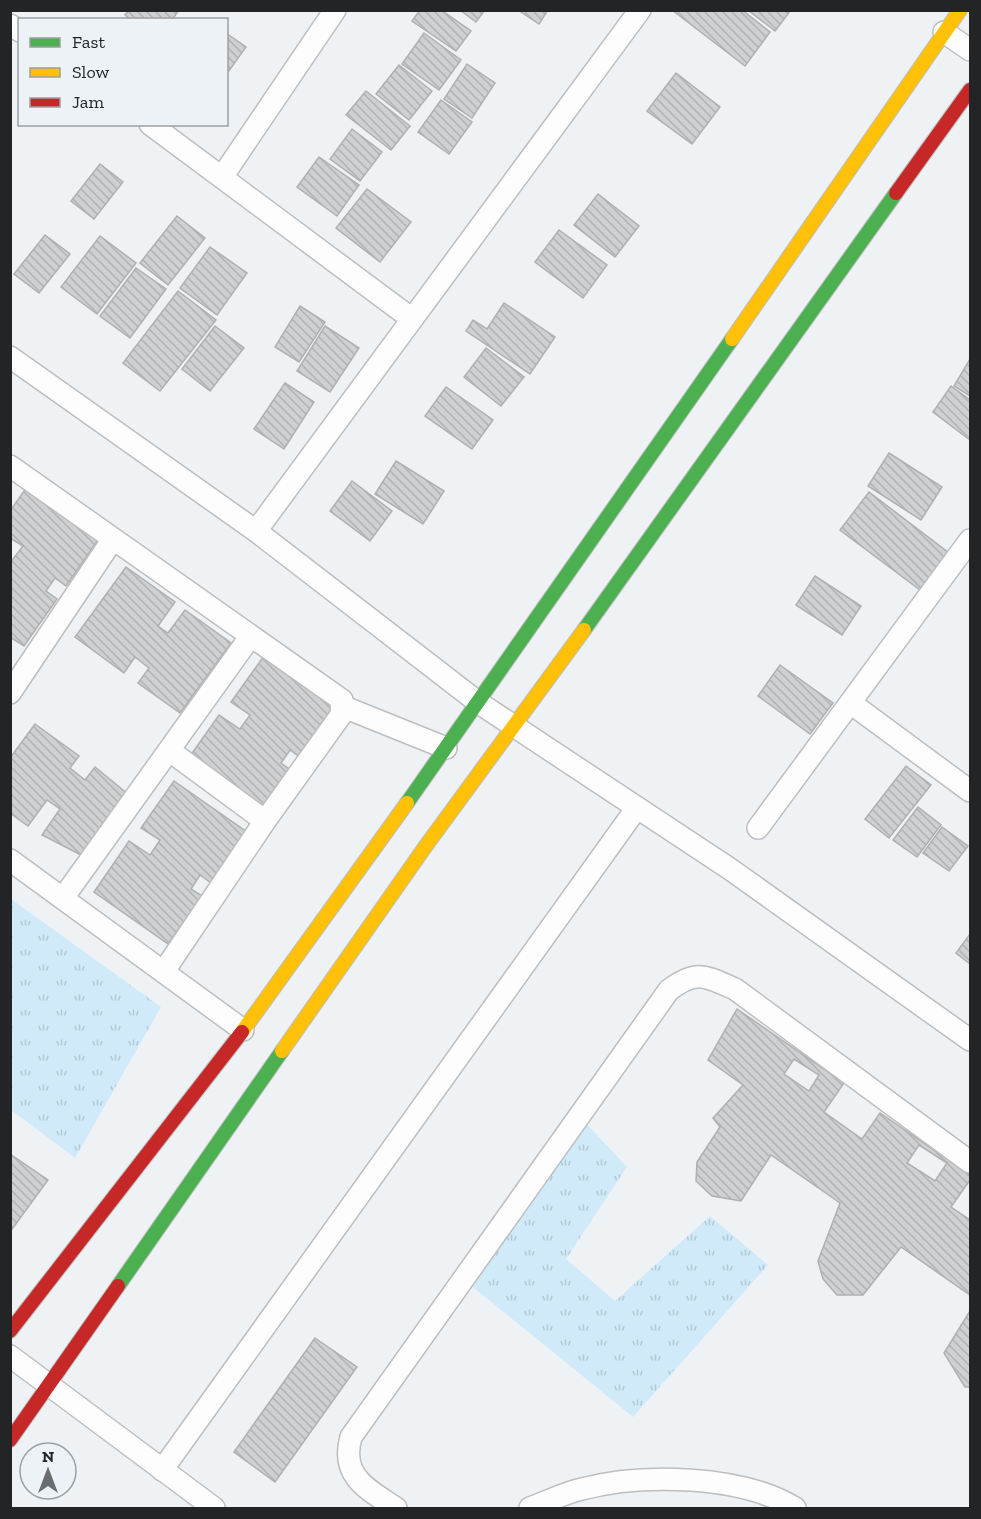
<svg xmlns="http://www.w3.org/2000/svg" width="981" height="1519" font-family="'Zilla Slab',serif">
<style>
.park{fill:url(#park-tufts)}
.building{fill:url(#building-back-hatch);stroke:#aeb0b1;stroke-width:1.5;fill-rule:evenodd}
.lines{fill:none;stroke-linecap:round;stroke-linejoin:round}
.street-casing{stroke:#bcbec0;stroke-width:24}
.fast-casing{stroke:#bcbec0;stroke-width:16}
.slow-casing{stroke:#bcbec0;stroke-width:16}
.jam-casing{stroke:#bcbec0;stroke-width:16}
.street{stroke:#fdfdfd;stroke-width:21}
.fast{stroke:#4caf50;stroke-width:14}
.slow{stroke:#ffc107;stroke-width:14}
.jam{stroke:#c62828;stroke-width:14}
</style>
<defs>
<pattern id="park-tufts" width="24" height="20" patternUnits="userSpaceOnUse" patternTransform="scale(1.5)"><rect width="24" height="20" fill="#d0eafa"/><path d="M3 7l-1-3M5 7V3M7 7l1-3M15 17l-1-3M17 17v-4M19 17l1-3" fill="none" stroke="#b2c9d6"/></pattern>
<pattern id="building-back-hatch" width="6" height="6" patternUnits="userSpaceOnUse" patternTransform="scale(1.5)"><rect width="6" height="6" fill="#ced0d1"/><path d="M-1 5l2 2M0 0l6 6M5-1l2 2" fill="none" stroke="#b1b2b3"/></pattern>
</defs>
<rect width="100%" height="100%" fill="#eff2f4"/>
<g class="park">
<path d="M11,899L161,1007L75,1158L11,1110Z"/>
<path d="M579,1116L627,1167L566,1259L615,1301L710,1216L768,1265L633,1417L463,1279Z"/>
</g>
<g class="building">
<path d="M129,10H179L172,20H131L125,15Z"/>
<path d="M420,10H441L471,31L456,51L412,21Z"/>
<path d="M460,10H485L476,22Z"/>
<path d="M518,10H548L539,24Z"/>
<path d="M672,10H742L770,32L745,66Z"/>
<path d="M748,10H791L775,31Z"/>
<path d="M226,33L246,47L226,75Z"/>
<path d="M424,33L461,60L439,90L402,64Z"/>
<path d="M467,64L495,83L472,118L444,99Z"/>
<path d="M399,65L432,91L409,120L376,94Z"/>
<path d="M676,73L720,107L692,144L647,111Z"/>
<path d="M366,91L410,126L391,150L346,115Z"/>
<path d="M441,100L472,122L449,154L418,132Z"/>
<path d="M352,129L382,152L360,181L330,159Z"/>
<path d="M319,157L359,185L337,216L297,187Z"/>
<path d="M100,164L123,182L94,219L71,201Z"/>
<path d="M367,189L411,222L380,262L336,228Z"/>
<path d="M598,194L639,226L615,257L574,225Z"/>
<path d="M177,216L205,238L168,285L140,263Z"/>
<path d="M559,230L607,265L583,298L535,262Z"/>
<path d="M45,235L70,254L39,293L14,274Z"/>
<path d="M100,236L136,263L97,314L61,287Z"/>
<path d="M210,247L247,273L217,315L180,288Z"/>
<path d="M136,268L166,289L130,338L100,316Z"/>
<path d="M178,291L216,320L160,391L123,363Z"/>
<path d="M504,303L555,337L530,374L466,331L473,320L487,329Z"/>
<path d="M300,306L325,322L299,362L275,347Z"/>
<path d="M215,326L244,348L210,391L182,369Z"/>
<path d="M325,326L359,348L330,392L297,371Z"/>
<path d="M486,348L524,377L501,406L464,377Z"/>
<path d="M970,359V396L954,386Z"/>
<path d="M285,383L314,402L284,449L254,429Z"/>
<path d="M951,386L970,400V440L933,412Z"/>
<path d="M446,387L493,420L472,449L425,416Z"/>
<path d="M889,453L942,487L921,520L868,486Z"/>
<path d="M396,461L444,491L423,524L375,494Z"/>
<path d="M352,481L392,511L370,541L330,511Z"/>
<path d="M29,484L102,534L66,586L55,578L46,591L57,599L24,646L10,637V563L23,546L10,538V511Z"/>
<path d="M869,492L949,553L920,590L840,530Z"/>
<path d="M126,567L175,602L158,626L168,633L185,610L231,643L180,713L138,683L149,668L135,657L124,673L75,637Z"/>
<path d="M815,576L861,606L842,635L796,605Z"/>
<path d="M264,656L337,706L301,758L290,750L281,763L292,771L259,812L190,756L219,715L240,729L250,715L231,702Z"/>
<path d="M780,665L833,703L810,734L758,696Z"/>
<path d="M35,724L79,756L70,768L85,780L95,767L129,795L87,858L42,835L60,809L47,800L28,826L10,813V758Z"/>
<path d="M906,766L931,785L889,838L865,819Z"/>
<path d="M174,781L247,832L211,883L200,875L191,889L202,896L168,944L94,892L129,841L150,855L160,840L141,828Z"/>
<path d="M918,807L941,825L917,857L893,840Z"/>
<path d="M942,827L968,846L949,871L923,853Z"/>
<path d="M970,934V964L956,953Z"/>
<path d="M737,1009L844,1083L824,1112L862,1139L880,1113L970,1175V1180L951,1207L970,1220V1295L901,1247L863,1295H837L823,1279L818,1261L840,1203L771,1155L741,1201L712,1196L696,1181L697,1162L720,1127L713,1118L743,1085L708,1060ZM794,1059L819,1075L809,1091L784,1074ZM919,1145L947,1163L935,1181L907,1163Z"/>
<path d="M10,1154L48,1180L10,1232Z"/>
<path d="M970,1311V1387H965L944,1353Z"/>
<path d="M315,1338L357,1367L275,1482L234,1452Z"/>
</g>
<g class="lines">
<defs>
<g id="street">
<path d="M10,25L20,31"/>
<path d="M944,32L970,50"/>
<path d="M150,124L412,319"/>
<path d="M222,177L335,10"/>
<path d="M10,357L256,531L479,703L730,869L970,1040"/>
<path d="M10,466L342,700L341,715L265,821L164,971"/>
<path d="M256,531L640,10"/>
<path d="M10,693L113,539"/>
<path d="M852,704L970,791"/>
<path d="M344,707L446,748"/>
<path d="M170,751L265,821"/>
<path d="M758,828L970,540"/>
<path d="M10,860L243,1030"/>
<path d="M63,898L250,637"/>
<path d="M10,1356L214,1508"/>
<path d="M162,1470L636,809"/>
<path d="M396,1508C367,1489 340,1476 351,1437L669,990C697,969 705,976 735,989L970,1162"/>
<path d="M530,1508C547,1502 564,1493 582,1489C642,1473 741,1475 795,1508"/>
</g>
<g id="fast">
<path d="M584,630L896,193"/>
<path d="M407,803L732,339"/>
<path d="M118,1286L282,1051"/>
</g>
<g id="slow">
<path d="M732,339L960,10"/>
<path d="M242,1032L407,803"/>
<path d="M282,1051L425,847L584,630"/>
</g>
<g id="jam">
<path d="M896,193L970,90"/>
<path d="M10,1331L242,1032"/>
<path d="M10,1440L118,1286"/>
</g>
</defs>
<use href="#street" class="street-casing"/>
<use href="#fast" class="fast-casing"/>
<use href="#slow" class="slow-casing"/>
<use href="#jam" class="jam-casing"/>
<use href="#street" class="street"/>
<use href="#fast" class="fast"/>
<use href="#slow" class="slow"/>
<use href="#jam" class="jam"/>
</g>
<rect width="981" height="1519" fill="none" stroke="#232426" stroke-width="24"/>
<rect x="18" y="18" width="210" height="108" fill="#edf2f6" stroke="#9ca0a3" stroke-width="1.5"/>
<rect x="30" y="38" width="30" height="9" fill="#4caf50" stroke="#9ca0a3" stroke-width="1.5"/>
<text x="72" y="48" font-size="18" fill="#232426">Fast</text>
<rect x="30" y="68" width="30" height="9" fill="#ffc107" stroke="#9ca0a3" stroke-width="1.5"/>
<text x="72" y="78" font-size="18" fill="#232426">Slow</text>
<rect x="30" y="98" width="30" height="9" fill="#c62828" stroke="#9ca0a3" stroke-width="1.5"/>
<text x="72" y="108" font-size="18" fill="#232426">Jam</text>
<g transform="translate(48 1471)"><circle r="28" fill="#edf2f6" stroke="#9ca0a3" stroke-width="1.5"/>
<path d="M0-4.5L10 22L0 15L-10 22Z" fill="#6a6c6e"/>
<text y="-9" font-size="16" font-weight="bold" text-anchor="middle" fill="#232426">N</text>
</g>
</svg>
